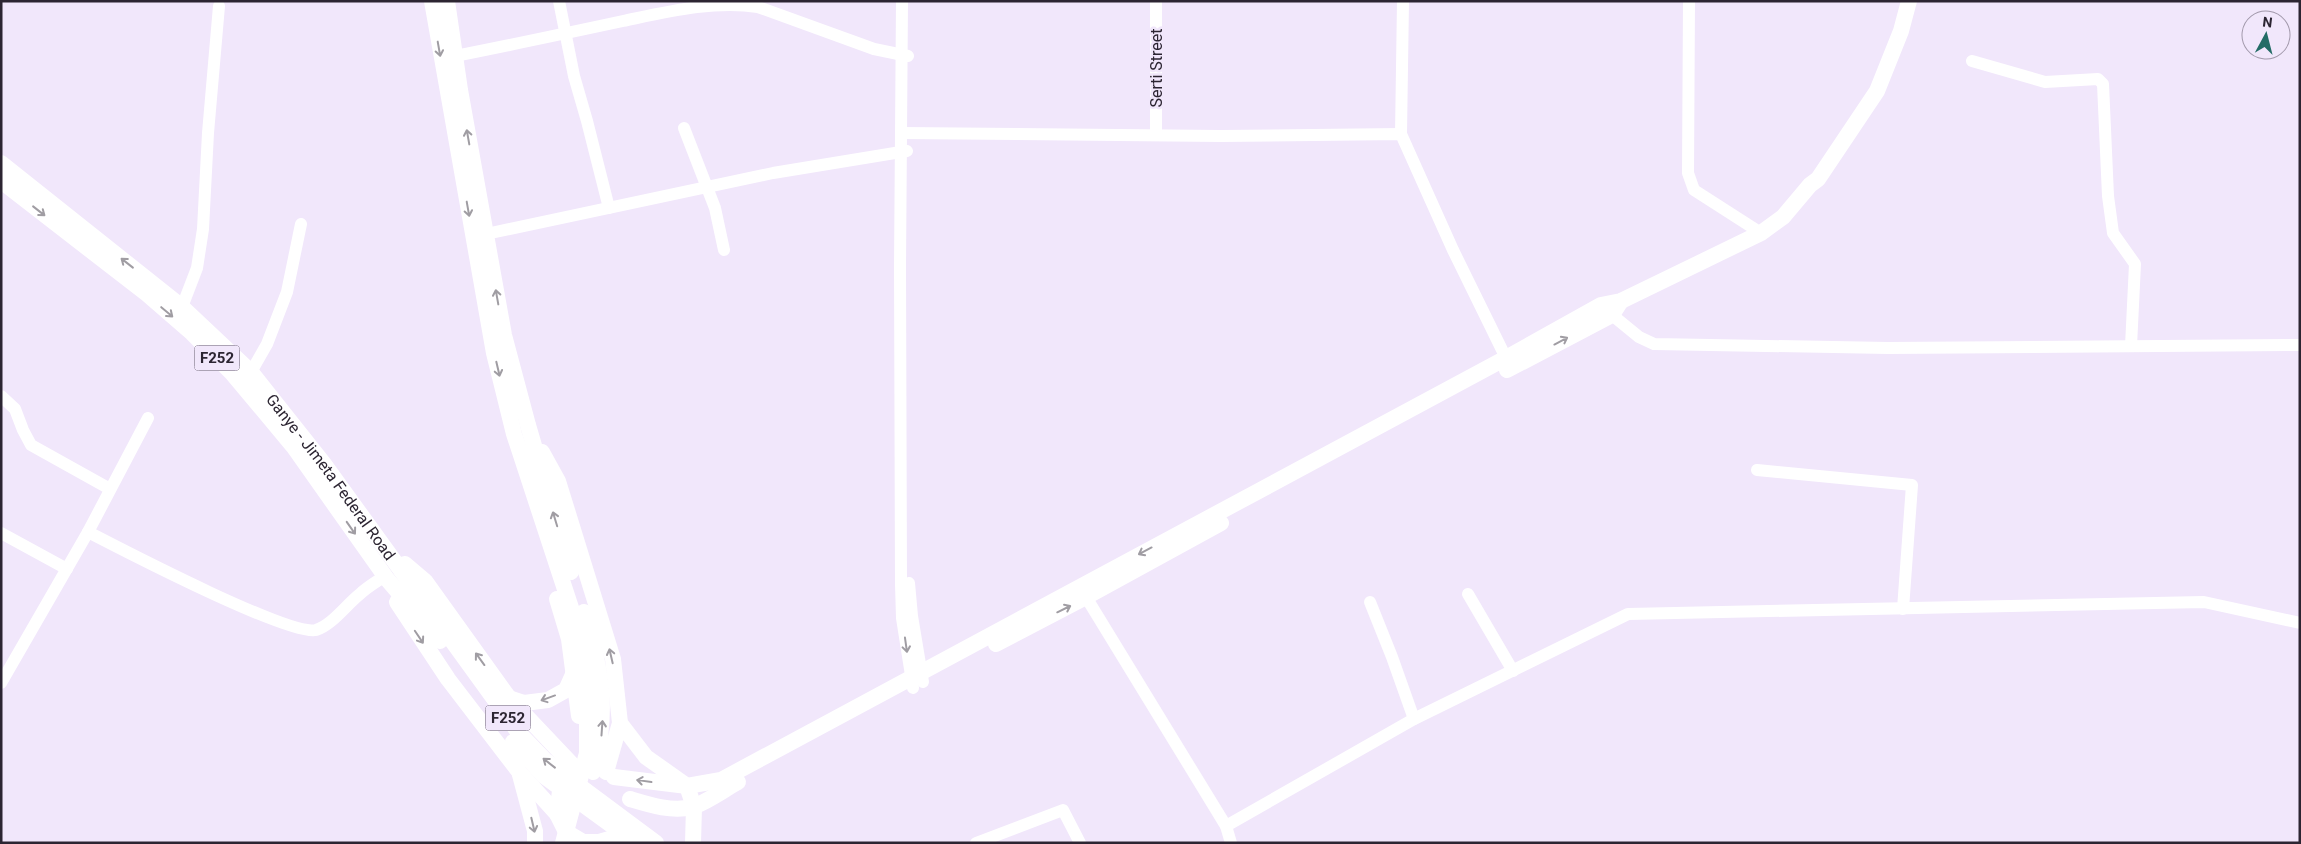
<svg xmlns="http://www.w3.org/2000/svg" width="2301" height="844" font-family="Roboto,sans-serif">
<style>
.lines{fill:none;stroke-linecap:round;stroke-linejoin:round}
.minor{stroke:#fff;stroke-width:12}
.major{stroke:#fff;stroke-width:16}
.oneway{stroke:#a09da3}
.labels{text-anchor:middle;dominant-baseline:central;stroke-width:5;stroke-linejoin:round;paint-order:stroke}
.shield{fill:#f1e7fb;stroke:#675f6e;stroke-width:1}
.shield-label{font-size:15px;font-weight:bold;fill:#2c2532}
.street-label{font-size:16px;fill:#2c2532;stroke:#f1e7fb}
</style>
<rect width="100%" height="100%" fill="#f1e7fb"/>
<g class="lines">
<g class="minor">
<path d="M559,1L574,76L587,121L609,208"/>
<path d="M902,1L900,267L901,584L902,618L913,688"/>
<path d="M1689,1L1688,173L1694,190L1761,233"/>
<path d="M455,56C511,45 567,33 623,21C666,12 714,0 758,7L874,49L908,56"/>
<path d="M1972,61L2045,82L2098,79L2103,84L2108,196L2113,233L2135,264L2131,346"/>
<path d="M684,128L715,208L724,250"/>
<path d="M901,133L1221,136L1401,134L1453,250L1506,358"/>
<path d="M1401,134L1403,1"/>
<path d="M1156,135V1"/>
<path d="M486,234L773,173L907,151"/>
<path d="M182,307L197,268L203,229L208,133L219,6"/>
<path d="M1606,310L1639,337L1654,344L1888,348L2300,345"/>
<path d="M251,372L267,344L287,292L301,224"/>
<path d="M1,396L15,409L23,430L31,445L110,489"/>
<path d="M1757,470L1912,485L1903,609"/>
<path d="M88,532C121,549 290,637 316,630C332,625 346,605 360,594C367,587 376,582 385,576"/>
<path d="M1,533L67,569"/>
<path d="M909,583L912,616L923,682"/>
<path d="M1468,594L1513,671"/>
<path d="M1086,597L1226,826L1231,843"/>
<path d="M1370,602L1392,657L1414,719"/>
<path d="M1,683L88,532L148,418"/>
<path d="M1226,826L1414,719L1628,614L2204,602L2300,623"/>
<path d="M976,843L1063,810L1080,843"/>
</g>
<g class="major">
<path d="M432,1L494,353L514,434L577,626L587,669V753L563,843"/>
<path d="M447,1L460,90L504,335L528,425L571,572"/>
<path id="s1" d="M1,163L182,307L251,372L324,464L518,732L546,761L656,843"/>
<path d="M1,181L147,294L192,333L232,373L293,446L387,579L440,641"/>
<path d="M1507,370L1612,315L1621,301"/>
<path d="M542,452L558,481L613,659L620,723L606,772"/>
<path d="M405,564L425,581L509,698L580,773"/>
<path d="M557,599L569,639L579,716"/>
<path d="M397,602L448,679L520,773L557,814L566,832L583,842H599L613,838L626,824"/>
<path d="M584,612C602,670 609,712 593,772"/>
<path d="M996,644L1086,597L1221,523"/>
<path d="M509,698L524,703L548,700L566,690L575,670"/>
<path d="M620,723L646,757L687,786L694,807L693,843"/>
<path d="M513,742L544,776L636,843"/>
<path d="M520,775L535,831V843"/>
<path d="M614,777L687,786L721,780L1506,358L1601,305L1621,301L1761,233L1783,217L1810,185L1818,179L1877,91L1901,31L1909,1"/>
<path d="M630,799C650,805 672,812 692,807C706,803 725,789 738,782"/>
<path d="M557,814L560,791L566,783"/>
</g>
</g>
<defs><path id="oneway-shaft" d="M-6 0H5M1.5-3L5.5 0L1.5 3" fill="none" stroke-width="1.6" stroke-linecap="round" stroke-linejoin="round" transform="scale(1.25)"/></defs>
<g class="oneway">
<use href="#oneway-shaft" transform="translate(439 49) rotate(80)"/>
<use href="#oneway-shaft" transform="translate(468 137) rotate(-100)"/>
<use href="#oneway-shaft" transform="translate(468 209) rotate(80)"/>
<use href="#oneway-shaft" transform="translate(39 211) rotate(38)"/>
<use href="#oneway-shaft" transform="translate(127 263) rotate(-142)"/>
<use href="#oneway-shaft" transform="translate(497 297) rotate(-100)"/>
<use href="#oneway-shaft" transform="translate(167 312) rotate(40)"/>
<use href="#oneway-shaft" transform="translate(1561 341) rotate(-28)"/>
<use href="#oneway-shaft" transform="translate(498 369) rotate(77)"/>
<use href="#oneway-shaft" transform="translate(555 519) rotate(-107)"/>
<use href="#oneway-shaft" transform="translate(351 528) rotate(55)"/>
<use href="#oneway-shaft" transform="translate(1145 551) rotate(152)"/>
<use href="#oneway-shaft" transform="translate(1064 609) rotate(-26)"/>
<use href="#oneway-shaft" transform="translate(419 637) rotate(56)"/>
<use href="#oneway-shaft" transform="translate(906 645) rotate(82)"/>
<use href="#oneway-shaft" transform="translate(611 656) rotate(-103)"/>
<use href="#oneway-shaft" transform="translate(480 659) rotate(-126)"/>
<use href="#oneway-shaft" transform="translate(548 698) rotate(160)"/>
<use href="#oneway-shaft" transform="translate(602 728) rotate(-86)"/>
<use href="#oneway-shaft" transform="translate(549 763) rotate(-142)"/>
<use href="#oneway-shaft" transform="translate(644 781) rotate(-172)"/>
<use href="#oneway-shaft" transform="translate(533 825) rotate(77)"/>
</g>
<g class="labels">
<g class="shield">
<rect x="194.5" y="345.5" width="45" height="25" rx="4"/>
<rect x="485.5" y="705.5" width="45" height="25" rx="4"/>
</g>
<g class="shield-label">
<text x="217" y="358">F252</text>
<text x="508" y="718">F252</text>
</g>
<g class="street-label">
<text transform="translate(1156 68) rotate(-90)">Serti Street</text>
<text stroke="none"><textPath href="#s1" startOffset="458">Ganye - Jimeta Federal Road</textPath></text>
</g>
</g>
<rect width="2301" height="844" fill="none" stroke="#2c2532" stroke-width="5"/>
<g transform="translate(2266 35) rotate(7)"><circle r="24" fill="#f1e7fb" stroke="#a299ab"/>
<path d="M0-4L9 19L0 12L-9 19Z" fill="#236c66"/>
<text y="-8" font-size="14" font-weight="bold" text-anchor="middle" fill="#2c2532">N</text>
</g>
</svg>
